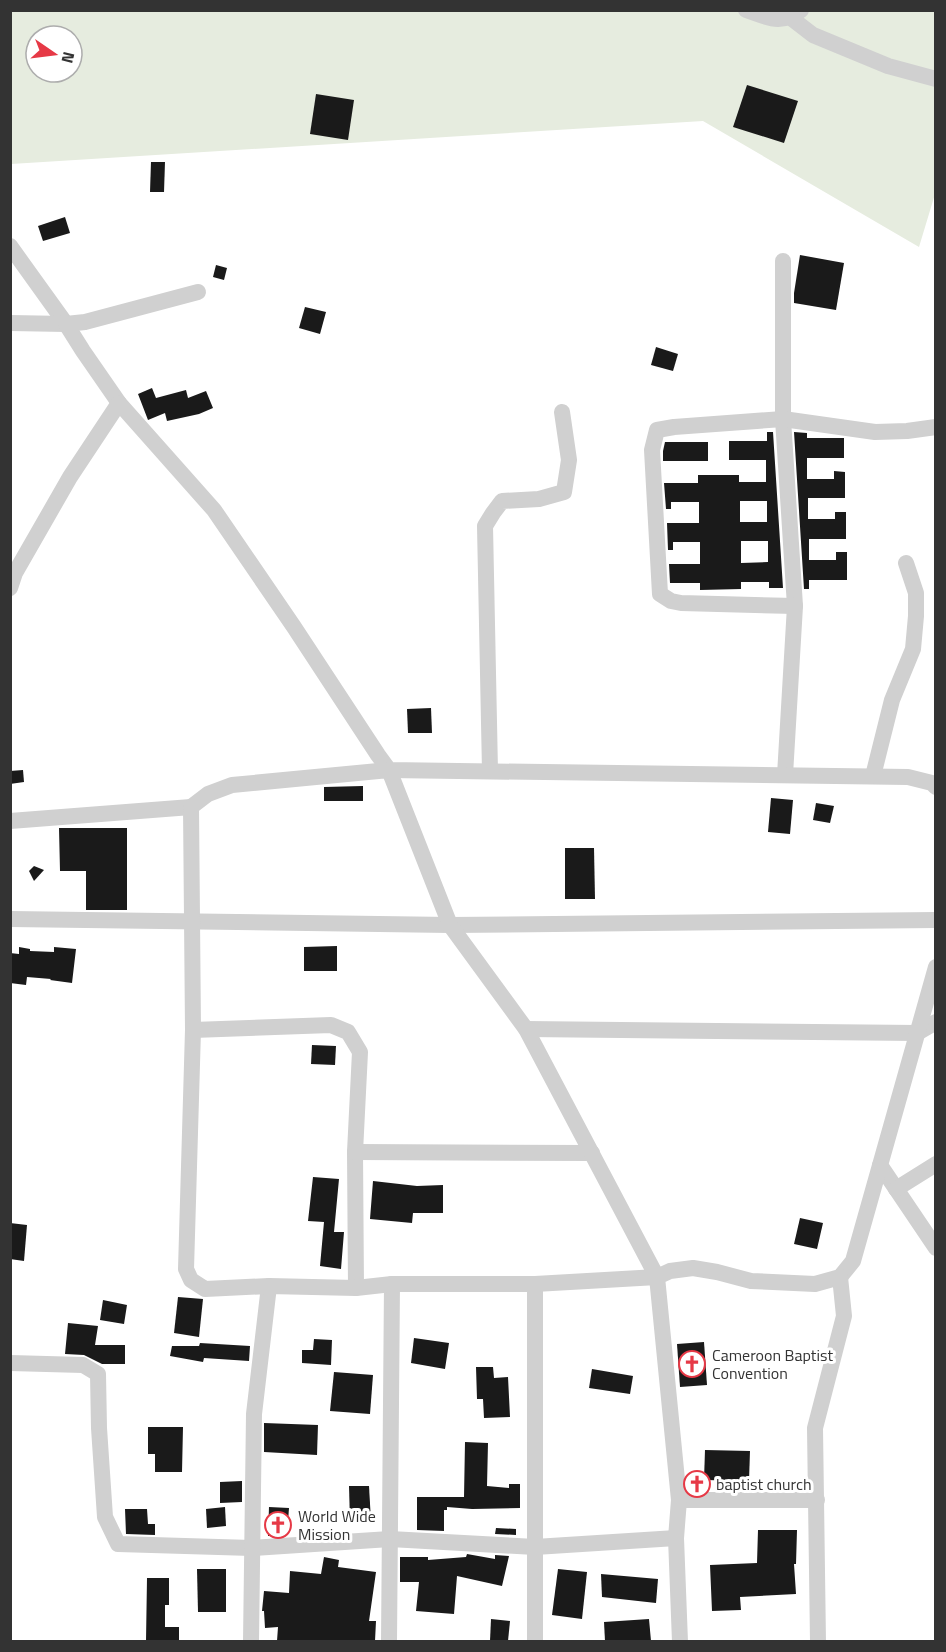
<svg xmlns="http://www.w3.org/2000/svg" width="946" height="1652" font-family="'Titillium Web',sans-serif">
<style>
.green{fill:#e6ecdf;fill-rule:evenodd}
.building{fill:#1a1a1a;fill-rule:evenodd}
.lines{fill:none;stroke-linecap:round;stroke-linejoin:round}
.street{stroke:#d0d0d0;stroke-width:16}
.labels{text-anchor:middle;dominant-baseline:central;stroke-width:6;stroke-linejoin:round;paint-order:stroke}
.poi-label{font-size:16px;fill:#333;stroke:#fff;text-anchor:start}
</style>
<rect width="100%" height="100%" fill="#fff"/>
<path class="green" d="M11,11H935V194L919,247L703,121L11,164ZM36,36H72V72H36Z"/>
<g class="building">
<path d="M747,85L798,101L784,143L733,127Z"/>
<path d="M316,94L354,100L348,140L310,134Z"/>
<path d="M151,162H165L164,192H150Z"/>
<path d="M65,217L70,233L43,241L38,226Z"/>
<path d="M800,255L844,263L836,310L794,303V293Z"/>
<path d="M216,265L227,268L224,280L213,277Z"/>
<path d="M305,307L326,312L320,334L299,328Z"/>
<path d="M656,347L678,354L673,371L651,365Z"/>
<path d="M152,388L156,398L186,390L188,398L206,391L213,408L199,414L167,421L165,413L148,420L138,394Z"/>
<path d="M767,432H773L783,588H769V582H741V589L700,590V583H670L669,564H700V542H673V550H668L667,523H699V502H671V509H666L664,483H698V475H739V482H766V460H729V441H767ZM740,501H767V522H740ZM741,541H768V562L741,563Z"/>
<path d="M794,432L807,433V438H844V458H807V479H834V471L845,472V498H808V519H835V512H846V539H809V560H836V552H847V580H809V589H804Z"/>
<path d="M665,442H708V461H663V451Z"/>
<path d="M431,708L432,733H408L407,709Z"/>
<path d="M23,770L24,782L10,784V771Z"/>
<path d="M363,786V801H324V787Z"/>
<path d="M771,798L793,800L790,834L768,832Z"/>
<path d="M816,803L834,806L830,823L813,820Z"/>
<path d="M59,828H127V910H86V871H60Z"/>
<path d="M565,848H594L595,899H565Z"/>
<path d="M34,866L44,870L34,881L29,871Z"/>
<path d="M337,946V971H304V947Z"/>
<path d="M19,947L30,949V951L54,952V947L76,949L72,983L50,980L51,979L27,977L26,985L10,983V953L19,954Z"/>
<path d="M312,1045L336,1046L335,1065L311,1064Z"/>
<path d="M313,1177L339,1179L334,1232H344L341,1269L320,1266L324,1222L308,1221Z"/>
<path d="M373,1181L417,1186L443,1185V1213H413L412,1223L370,1219Z"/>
<path d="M800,1218L823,1223L817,1249L794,1244Z"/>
<path d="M10,1223L27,1225L24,1261L10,1259Z"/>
<path d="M178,1297L203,1299L199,1337L174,1333Z"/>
<path d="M103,1300L127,1305L124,1324L100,1320Z"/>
<path d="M68,1323L98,1326L95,1345H125V1364H102L84,1355L65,1354Z"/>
<path d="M414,1338L449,1343L445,1369L411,1363Z"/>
<path d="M314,1339L332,1340L331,1365L302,1363V1350H313Z"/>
<path d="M704,1342L707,1385L680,1387L677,1344Z"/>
<path d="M200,1343L250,1346L249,1361L204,1358L203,1362L170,1356L172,1346H199Z"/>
<path d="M476,1367H493L494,1378L508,1377L510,1417L484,1418L483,1399H477Z"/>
<path d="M592,1369L633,1376L630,1394L589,1388Z"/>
<path d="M334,1372L373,1375L370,1414L330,1411Z"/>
<path d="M264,1423L318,1425L317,1455L264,1452Z"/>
<path d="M148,1427H183L182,1472H155V1454H148Z"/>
<path d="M465,1442L488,1443L487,1486L509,1488V1484H520V1508L472,1509L447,1507V1510H444V1531L417,1530V1497H464Z"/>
<path d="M705,1450L750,1451L749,1481L704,1480Z"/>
<path d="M242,1481V1502L220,1503V1482Z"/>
<path d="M349,1486H369L371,1521L350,1522Z"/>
<path d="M225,1507L226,1526L207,1528L206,1509Z"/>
<path d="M269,1507L289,1508L287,1535L268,1536Z"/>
<path d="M125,1509H147L148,1524H155V1535L126,1534Z"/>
<path d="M496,1528L516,1529V1535L495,1534Z"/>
<path d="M758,1530H797L796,1564H794L796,1594L740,1597L741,1610L712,1611L710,1565L757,1563Z"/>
<path d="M467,1554L495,1559V1555L509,1556L502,1586L457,1576L454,1614L416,1611L419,1582H400V1557H428V1560L466,1557Z"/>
<path d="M324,1557L339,1560L338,1567L376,1572L369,1621H376L375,1641H277L278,1627L265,1628L264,1611H262L264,1591L289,1593L290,1571L321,1574Z"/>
<path d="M197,1569H226V1612H198Z"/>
<path d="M558,1569L587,1572L582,1619L552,1615Z"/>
<path d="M601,1574L658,1579L656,1603L602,1597Z"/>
<path d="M147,1578H169V1605H165V1627H179V1641H146Z"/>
<path d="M491,1619L510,1621L508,1641H490Z"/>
<path d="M649,1619L651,1641H605L604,1622Z"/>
</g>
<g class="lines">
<g class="street">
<path d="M746,10C767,17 781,26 801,10"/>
<path d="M791,18L813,35L888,66L936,79"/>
<path d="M10,246L66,324"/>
<path d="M783,261V419L795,606L785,775"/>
<path d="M10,323L66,324"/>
<path d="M119,403L83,351L66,324L85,322L198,292"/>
<path d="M10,588L15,573L70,477L119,403L214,510L294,627L378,755L389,770L908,777L932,783L936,787"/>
<path d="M795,606L681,603L671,601L660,594L652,450L657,430L674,427L783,419L875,432L907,431L936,427"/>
<path d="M490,771L485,526L493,513L502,501L539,499L564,492L569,460L562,412"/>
<path d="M873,776L892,700L913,649L916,616V593L906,563"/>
<path d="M10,821L191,807"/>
<path d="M10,919L450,925L936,920"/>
<path d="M526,1029L917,1033L936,1022"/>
<path d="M193,1030L331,1025L348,1032L360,1052L355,1152L356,1288"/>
<path d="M355,1152L592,1153"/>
<path d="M880,1165L936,1248"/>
<path d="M896,1189L936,1164"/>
<path d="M10,1363L83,1365L98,1374L99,1428L105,1517L118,1544L252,1548L390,1539L535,1547L676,1538"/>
<path d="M679,1500H817"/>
<path d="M251,1642L254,1414L269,1286"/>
<path d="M389,1642L392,1284"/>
<path d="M535,1642V1284"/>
<path d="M680,1642L676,1538L679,1500L657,1277L526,1029L450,925L389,770L232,785L208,794L191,807L193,1030L186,1269L191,1280L205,1289L269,1286L356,1288L392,1284H535L657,1277L670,1271L693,1268L717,1272L751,1281L815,1284L840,1277L853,1261L936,967"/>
<path d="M818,1642L815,1428L844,1316L840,1277"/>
</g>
</g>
<defs>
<symbol id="church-ring" viewBox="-11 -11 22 22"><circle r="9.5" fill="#fff" stroke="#e63946" stroke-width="1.5"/><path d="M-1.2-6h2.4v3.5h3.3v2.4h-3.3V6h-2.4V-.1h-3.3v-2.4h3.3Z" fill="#e63946"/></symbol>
</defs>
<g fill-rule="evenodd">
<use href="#church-ring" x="677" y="1349" width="30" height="30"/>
<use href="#church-ring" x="682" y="1469" width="30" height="30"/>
<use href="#church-ring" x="263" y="1510" width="30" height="30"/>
</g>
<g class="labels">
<g class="poi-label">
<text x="712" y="1355">Cameroon Baptist<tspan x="712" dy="18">Convention</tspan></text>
<text x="716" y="1484">baptist church</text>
<text x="298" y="1516">World Wide<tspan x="298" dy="18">Mission</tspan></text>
</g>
</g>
<rect width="946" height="1652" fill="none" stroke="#333333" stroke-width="24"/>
<g transform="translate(54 54) rotate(104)"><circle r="28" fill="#ffffff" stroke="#adadad" stroke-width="1.5"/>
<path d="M0-4.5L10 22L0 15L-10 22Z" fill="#e63946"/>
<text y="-9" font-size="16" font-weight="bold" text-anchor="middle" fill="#333333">N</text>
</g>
</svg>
